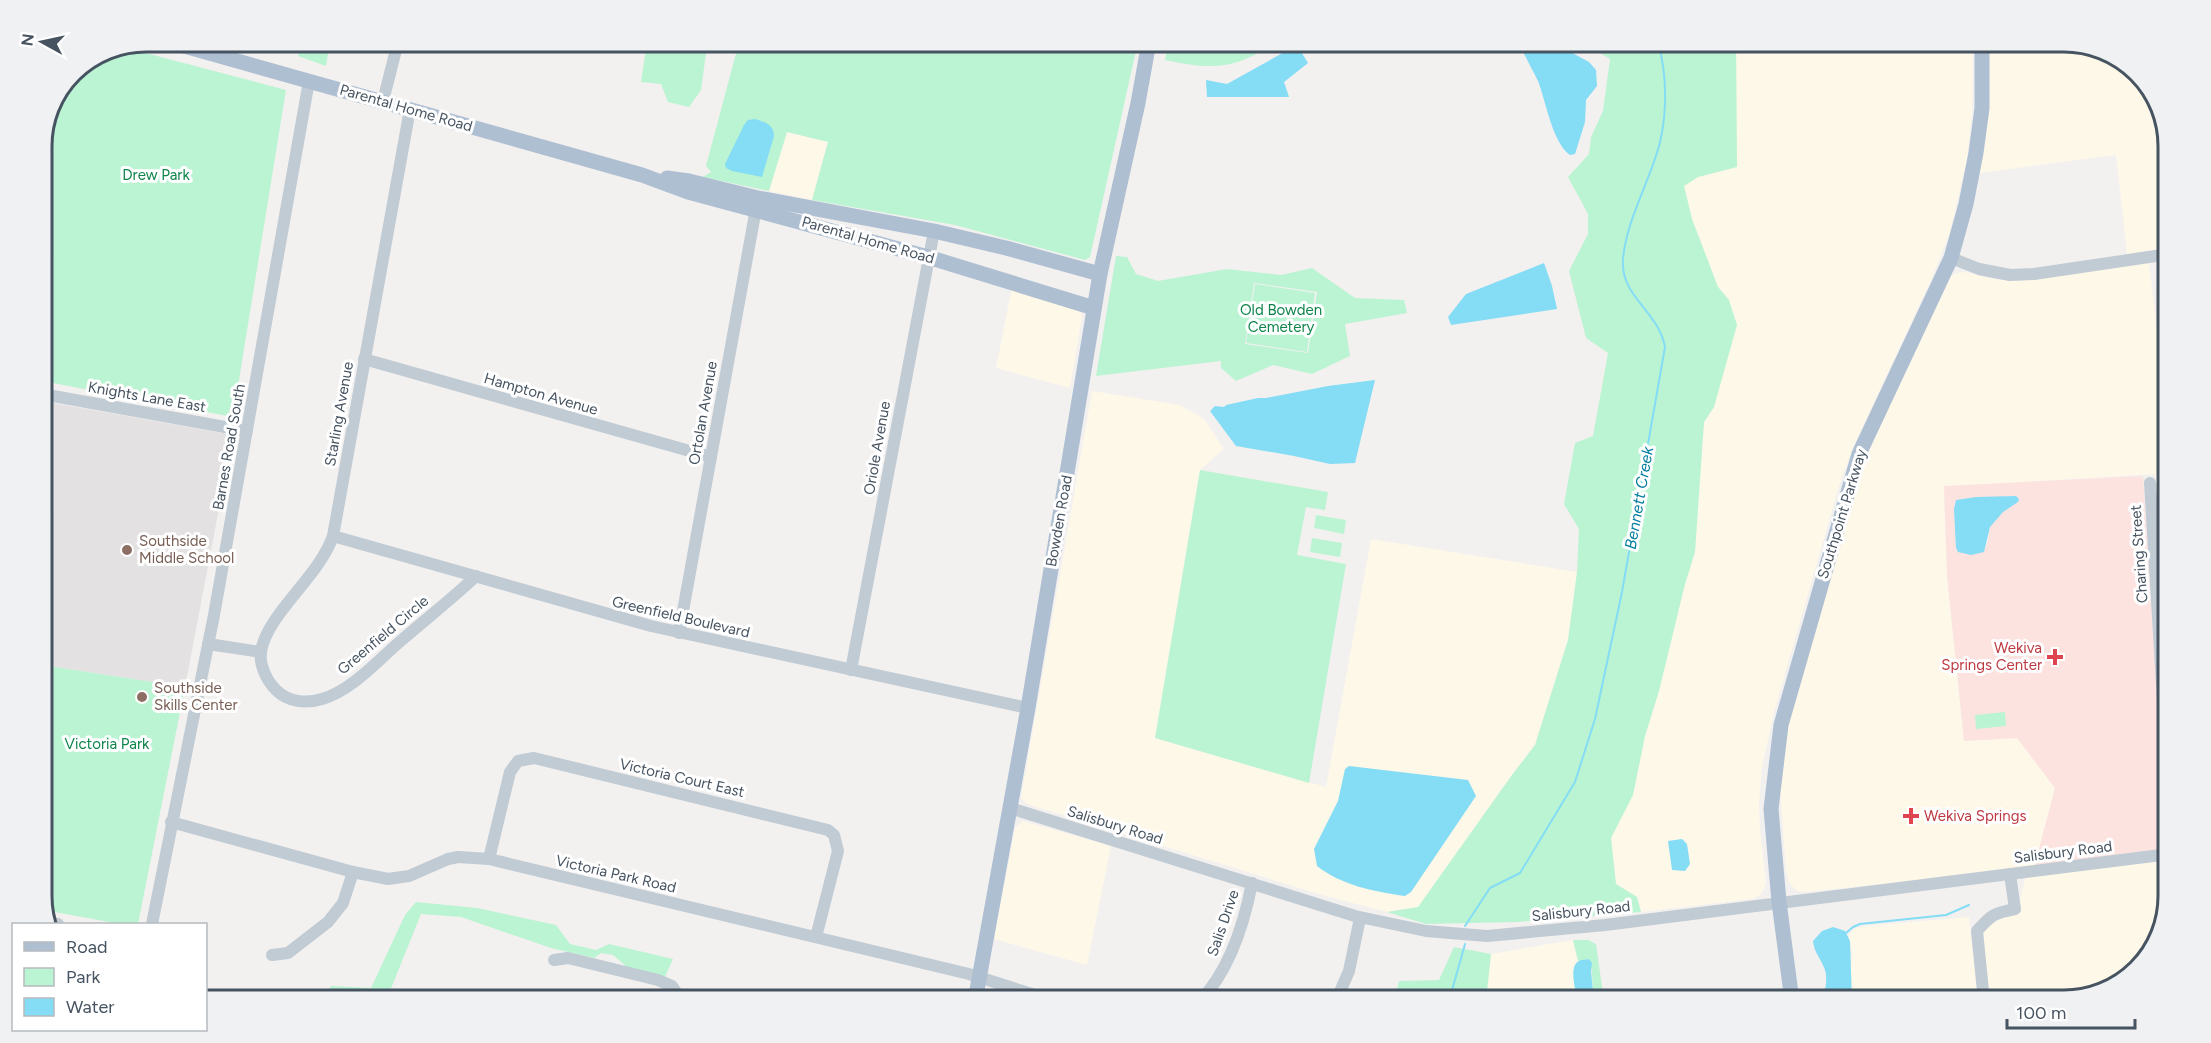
<svg xmlns="http://www.w3.org/2000/svg" width="2211" height="1043" font-family="Figtree,sans-serif">
<style>
.commercial{fill:#fef8e9}
.education{fill:#e4e1e2}
.medical{fill:#fde3e0;fill-rule:evenodd}
.green{fill:#bbf4d2;fill-rule:evenodd}
.water{fill:#84dcf5}
.lines{fill:none;stroke-linecap:round;stroke-linejoin:round}
.stream{stroke:#84dcf5;stroke-width:2}
.minor{stroke:#c0cbd3;stroke-width:12}
.major{stroke:#aebfd2;stroke-width:15}
.education-dot{fill:#8d6e63;stroke:#fff;stroke-width:2}
.health-dot{fill:#e0444e;stroke:#fff;stroke-width:2}
.labels{text-anchor:middle;dominant-baseline:central;stroke-width:6;stroke-linejoin:round;paint-order:stroke}
.street-label{font-size:15px;fill:#465360;stroke:#fff}
.park-label{font-size:15px;fill:#0e844b;stroke:#fff}
.education-label{font-size:15px;fill:#785e54;stroke:#fff;text-anchor:start}
.health-label{font-size:15px;fill:#be3a42;stroke:#fff;text-anchor:end}
.water-label{font-size:16px;font-style:italic;fill:#037da0;stroke:#fff}
.rim{fill:none;stroke:#465360;stroke-width:3}
</style>
<rect width="100%" height="100%" fill="#f3f0f0"/>
<g class="commercial">
<path d="M1736,42H1973L1972,115L1967,159L1950,232L1931,280L1855,443L1842,476L1774,712L1762,767L1759,804L1760,830L1766,882L1764,889L1760,895L1753,899L1641,912L1637,897L1616,884L1611,838L1633,795L1645,736L1659,691L1685,584L1695,552L1704,422L1714,407L1729,300L1718,287L1692,219L1684,186L1698,177L1737,167Z"/>
<path d="M1987,42H2065L2105,50L2151,88L2169,140V248L2127,254L2116,155L1979,173Z"/>
<path d="M787,132L828,141L812,200L769,191Z"/>
<path d="M2149,263L2169,428V608H2162L2155,474L1944,487L1947,575L1964,741L2017,738L2055,788L2034,868L1805,892L1797,891L1789,883L1786,870L1779,775L1786,727L1860,472L1869,448L1950,277L1957,273L1965,272L1993,279L2016,281Z"/>
<path d="M1012,287L1081,311L1082,317L1070,388L996,368Z"/>
<path d="M1092,391L1180,405L1204,419L1224,449L1200,470L1155,738L1326,787L1371,539L1577,572L1568,640L1535,745L1512,775L1418,907L1387,912L1322,895L1027,804L1021,798Z"/>
<path d="M1023,821L1111,846L1087,965L994,939L1015,828Z"/>
<path d="M2166,861L2169,897L2161,937L2123,983L2065,1001H1990L1983,933L1986,928L2019,903L2026,876Z"/>
<path d="M1969,917L1978,1001H1852L1850,975L1852,954L1848,937L1854,929L1864,926Z"/>
<path d="M1573,940L1578,961L1573,971L1578,1001H1491L1487,991L1491,954Z"/>
</g>
<path class="education" d="M42,401L233,435L185,687L42,665Z"/>
<path class="medical" d="M2143,476L2166,837L2157,850L2034,868L2055,788L2017,738L1964,741L1947,575L1944,486ZM2016,496L2019,499L2018,502L2002,512L1990,527L1987,547L1956,548L1955,502L1960,499Z"/>
<g class="green">
<path d="M302,42H330L326,66L298,56Z"/>
<path d="M647,42H713L707,46L701,90L689,107L668,102L661,84L641,82Z"/>
<path d="M730,42H1138L1090,257L1085,260L955,225L812,200L828,142L787,132L769,191L703,177L711,172L706,166L738,46Z"/>
<path d="M1168,42H1276C1235,70 1212,70 1165,60Z"/>
<path d="M1582,42H1736L1737,167L1698,177L1684,186L1692,219L1718,287L1729,300L1737,325L1714,407L1704,422L1695,552L1685,584L1659,691L1645,736L1633,795L1611,838L1616,884L1637,897L1641,912L1517,922L1426,924L1387,912L1418,907L1512,775L1535,745L1568,640L1577,572L1579,529L1564,504L1575,443L1593,436L1608,353L1586,338L1569,271L1588,234V214L1568,177L1589,154L1591,137L1603,111L1610,59Z"/>
<path d="M123,47L286,90L233,417L42,381V140L73,72L107,50Z"/>
<path d="M1116,256L1127,257L1136,274L1158,281L1227,269L1281,275L1312,268L1355,298L1404,300L1407,313L1345,324L1350,356L1312,374L1273,365L1236,381L1221,368V361L1096,376ZM1254,283L1317,292L1308,353L1245,344Z"/>
<path d="M1255,284L1315,293L1307,352L1246,343Z"/>
<path d="M1200,470L1328,492L1325,510L1306,507L1297,555L1346,564L1309,783L1155,738Z"/>
<path d="M1316,515L1346,520L1344,534L1314,528Z"/>
<path d="M1312,538L1342,543L1340,557L1310,552Z"/>
<path d="M42,665L185,687L138,924H120L44,910L42,904Z"/>
<path d="M2005,712L2006,726L1976,729L1975,715Z"/>
<path d="M416,902L477,908L556,925L570,944L596,950L609,944L673,959L665,977L628,968L613,955L601,953L594,958L551,948L461,917L421,914L386,1001H336L325,998L331,986L371,988L405,915Z"/>
<path d="M1573,940H1588L1596,944L1604,1001H1594L1591,963L1589,959L1578,961Z"/>
<path d="M1454,947L1491,954L1487,991L1491,1001H1394L1399,981L1439,980Z"/>
</g>
<g class="water">
<path d="M1519,42H1552L1589,62L1596,70L1597,86L1586,100L1585,122L1575,154L1570,155C1552,142 1546,101 1538,81C1532,68 1524,56 1519,42Z"/>
<path d="M1297,45L1308,63L1284,82L1289,97H1207L1206,80L1227,84Z"/>
<path d="M755,119C765,122 774,125 774,136L762,177L732,171L726,168L725,164L744,125L748,120Z"/>
<path d="M1544,263L1552,286L1557,309L1451,325L1448,317L1466,294Z"/>
<path d="M1375,380L1355,463L1330,464L1294,456L1236,446L1210,411L1215,406L1224,407L1226,405L1258,398H1266L1328,386Z"/>
<path d="M2016,496L2019,499L2018,502L2003,512L1990,527L1984,552L1971,555L1958,552L1956,548L1954,509L1956,500L1976,497Z"/>
<path d="M1349,766L1468,780L1476,796L1411,892L1405,896C1375,892 1341,885 1317,866L1314,849L1338,801L1345,769Z"/>
<path d="M1682,839L1687,844L1690,864L1685,871L1672,870L1668,841Z"/>
<path d="M1833,927L1845,931L1850,941L1852,1001H1822C1825,991 1828,980 1825,970C1822,960 1814,953 1813,941L1822,931Z"/>
<path d="M1589,959L1592,963L1591,971L1594,1001H1578C1576,992 1568,966 1579,961C1582,959 1586,960 1589,959Z"/>
</g>
<g class="lines">
<g class="stream">
<path d="M1465,926L1490,888L1520,873L1575,782L1595,719L1622,592L1665,347C1658,310 1620,297 1623,259C1626,225 1644,191 1655,159C1668,123 1668,78 1658,42"/>
<path d="M1846,933L1853,927L1860,924L1946,915L1969,905"/>
<path d="M1449,1001L1465,944"/>
</g>
<g class="minor">
<path d="M230,59L235,42"/>
<path d="M383,101L398,42"/>
<path d="M410,109L333,536C319,577 266,615 261,652C259,665 267,681 276,690C288,702 306,704 322,699C353,690 379,659 403,639C427,618 453,598 476,576"/>
<path d="M1951,258L1979,269L2010,275L2034,274L2169,254"/>
<path d="M364,359L711,457"/>
<path d="M42,394L247,431"/>
<path d="M2150,483L2169,803"/>
<path d="M333,536L651,626L1028,708"/>
<path d="M679,633L757,203"/>
<path d="M208,644L261,652"/>
<path d="M851,670L934,231"/>
<path d="M1010,808L1355,916L1426,931L1487,936L1605,925L2169,854"/>
<path d="M171,822L353,872L388,879L409,876L448,859L458,857L489,859L969,974L1054,1001"/>
<path d="M489,859L510,772L518,761L534,758L828,830L834,835L838,851L816,937"/>
<path d="M49,923L58,924"/>
<path d="M152,924L214,615L309,81"/>
<path d="M272,955L288,953L328,922L343,903L353,872"/>
<path d="M554,960L568,958L658,980L672,986L682,1001"/>
<path d="M1200,1001C1230,970 1244,924 1252,883"/>
<path d="M1336,1001L1349,971L1360,918"/>
<path d="M1984,1001L1977,931C1991,915 1994,913 2015,909L2010,874"/>
</g>
<g class="major">
<path d="M170,42L642,175L688,192L928,257L1094,308"/>
<path d="M667,178L689,181L758,198L934,231L1006,248L1100,274"/>
<path d="M975,1001L1028,708L1100,274L1138,103L1149,42"/>
<path d="M1792,1001L1779,902L1771,809L1781,725L1859,454L1951,258L1966,204L1976,153L1982,108V42"/>
</g>
</g>
<g class="education-dot">
<circle cx="127" cy="550" r="6"/>
<circle cx="142" cy="697" r="6"/>
</g>
<g class="health-dot">
<path d="M2052 648h6v6h6v6h-6v6h-6v-6h-6v-6h6z"/>
<path d="M1908 807h6v6h6v6h-6v6h-6v-6h-6v-6h6z"/>
</g>
<g class="labels">
<g class="street-label">
<text transform="translate(406 108) rotate(16)">Parental Home Road</text>
<text transform="translate(868 240) rotate(16)">Parental Home Road</text>
<text transform="translate(541 394) rotate(16)">Hampton Avenue</text>
<text transform="translate(147 397) rotate(10)">Knights Lane East</text>
<text transform="translate(703 413) rotate(-80)">Ortolan Avenue</text>
<text transform="translate(339 414) rotate(-80)">Starling Avenue</text>
<text transform="translate(229 447) rotate(-80)">Barnes Road South</text>
<text transform="translate(877 448) rotate(-80)">Oriole Avenue</text>
<text transform="translate(1842 514) rotate(-73)">Southpoint Parkway</text>
<text transform="translate(1059 521) rotate(-80)">Bowden Road</text>
<text transform="translate(2139 554) rotate(-94)">Charing Street</text>
<text transform="translate(681 617) rotate(13)">Greenfield Boulevard</text>
<text transform="translate(383 635) rotate(-40)">Greenfield Circle</text>
<text transform="translate(682 778) rotate(13)">Victoria Court East</text>
<text transform="translate(1115 825) rotate(17)">Salisbury Road</text>
<text transform="translate(2063 852) rotate(-7)">Salisbury Road</text>
<text transform="translate(616 874) rotate(13)">Victoria Park Road</text>
<text transform="translate(1581 911) rotate(-6)">Salisbury Road</text>
<text transform="translate(1223 923) rotate(-71)">Salis Drive</text>
</g>
<g class="park-label">
<text x="156" y="175">Drew Park</text>
<text x="1281" y="310">Old Bowden<tspan x="1281" dy="17">Cemetery</tspan></text>
<text x="107" y="744">Victoria Park</text>
</g>
<g class="education-label">
<text x="139" y="541">Southside<tspan x="139" dy="17">Middle School</tspan></text>
<text x="154" y="688">Southside<tspan x="154" dy="17">Skills Center</tspan></text>
</g>
<g class="health-label">
<text x="2042" y="648">Wekiva<tspan x="2042" dy="17">Springs Center</tspan></text>
<text x="1924" y="816" text-anchor="start">Wekiva Springs</text>
</g>
<g class="water-label">
<text transform="translate(1639 498) rotate(-80)">Bennett Creek</text>
</g>
</g>
<path d="M0 0H2211V1043H0ZM146 52H2064A94 94 0 0 1 2158 146V896A94 94 0 0 1 2064 990H146A94 94 0 0 1 52 896V146A94 94 0 0 1 146 52Z" fill="#f0f1f2" fill-rule="evenodd"/>
<path class="rim" d="M146 52H2064A94 94 0 0 1 2158 146V896A94 94 0 0 1 2064 990H146A94 94 0 0 1 52 896V146A94 94 0 0 1 146 52Z"/>
<rect x="12" y="923" width="195" height="108" fill="#ffffff" stroke="#b5babf" stroke-width="1.5"/>
<rect x="24" y="942" width="30" height="9" fill="#aebfd2" stroke="#b5babf" stroke-width="1.5"/>
<text x="66" y="953" font-size="18" fill="#465360">Road</text>
<rect x="24" y="968" width="30" height="18" fill="#bbf4d2" stroke="#b5babf" stroke-width="1.5"/>
<text x="66" y="983" font-size="18" fill="#465360">Park</text>
<rect x="24" y="998" width="30" height="18" fill="#84dcf5" stroke="#b5babf" stroke-width="1.5"/>
<text x="66" y="1013" font-size="18" fill="#465360">Water</text>
<g transform="translate(42 42) rotate(278)" stroke="#ffffff" stroke-width="4.5" paint-order="stroke">
<path d="M0-4.5L10 22L0 15L-10 22Z" fill="#465360"/>
<text y="-9" font-size="16" font-weight="bold" text-anchor="middle" fill="#465360">N</text>
</g>
<path d="M2007 1019v9h128v-9" fill="none" stroke="#465360" stroke-width="3"/>
<text x="2016" y="1019" font-size="18" fill="#465360" stroke="#ffffff" stroke-width="4.5" paint-order="stroke">100 m</text>
</svg>
